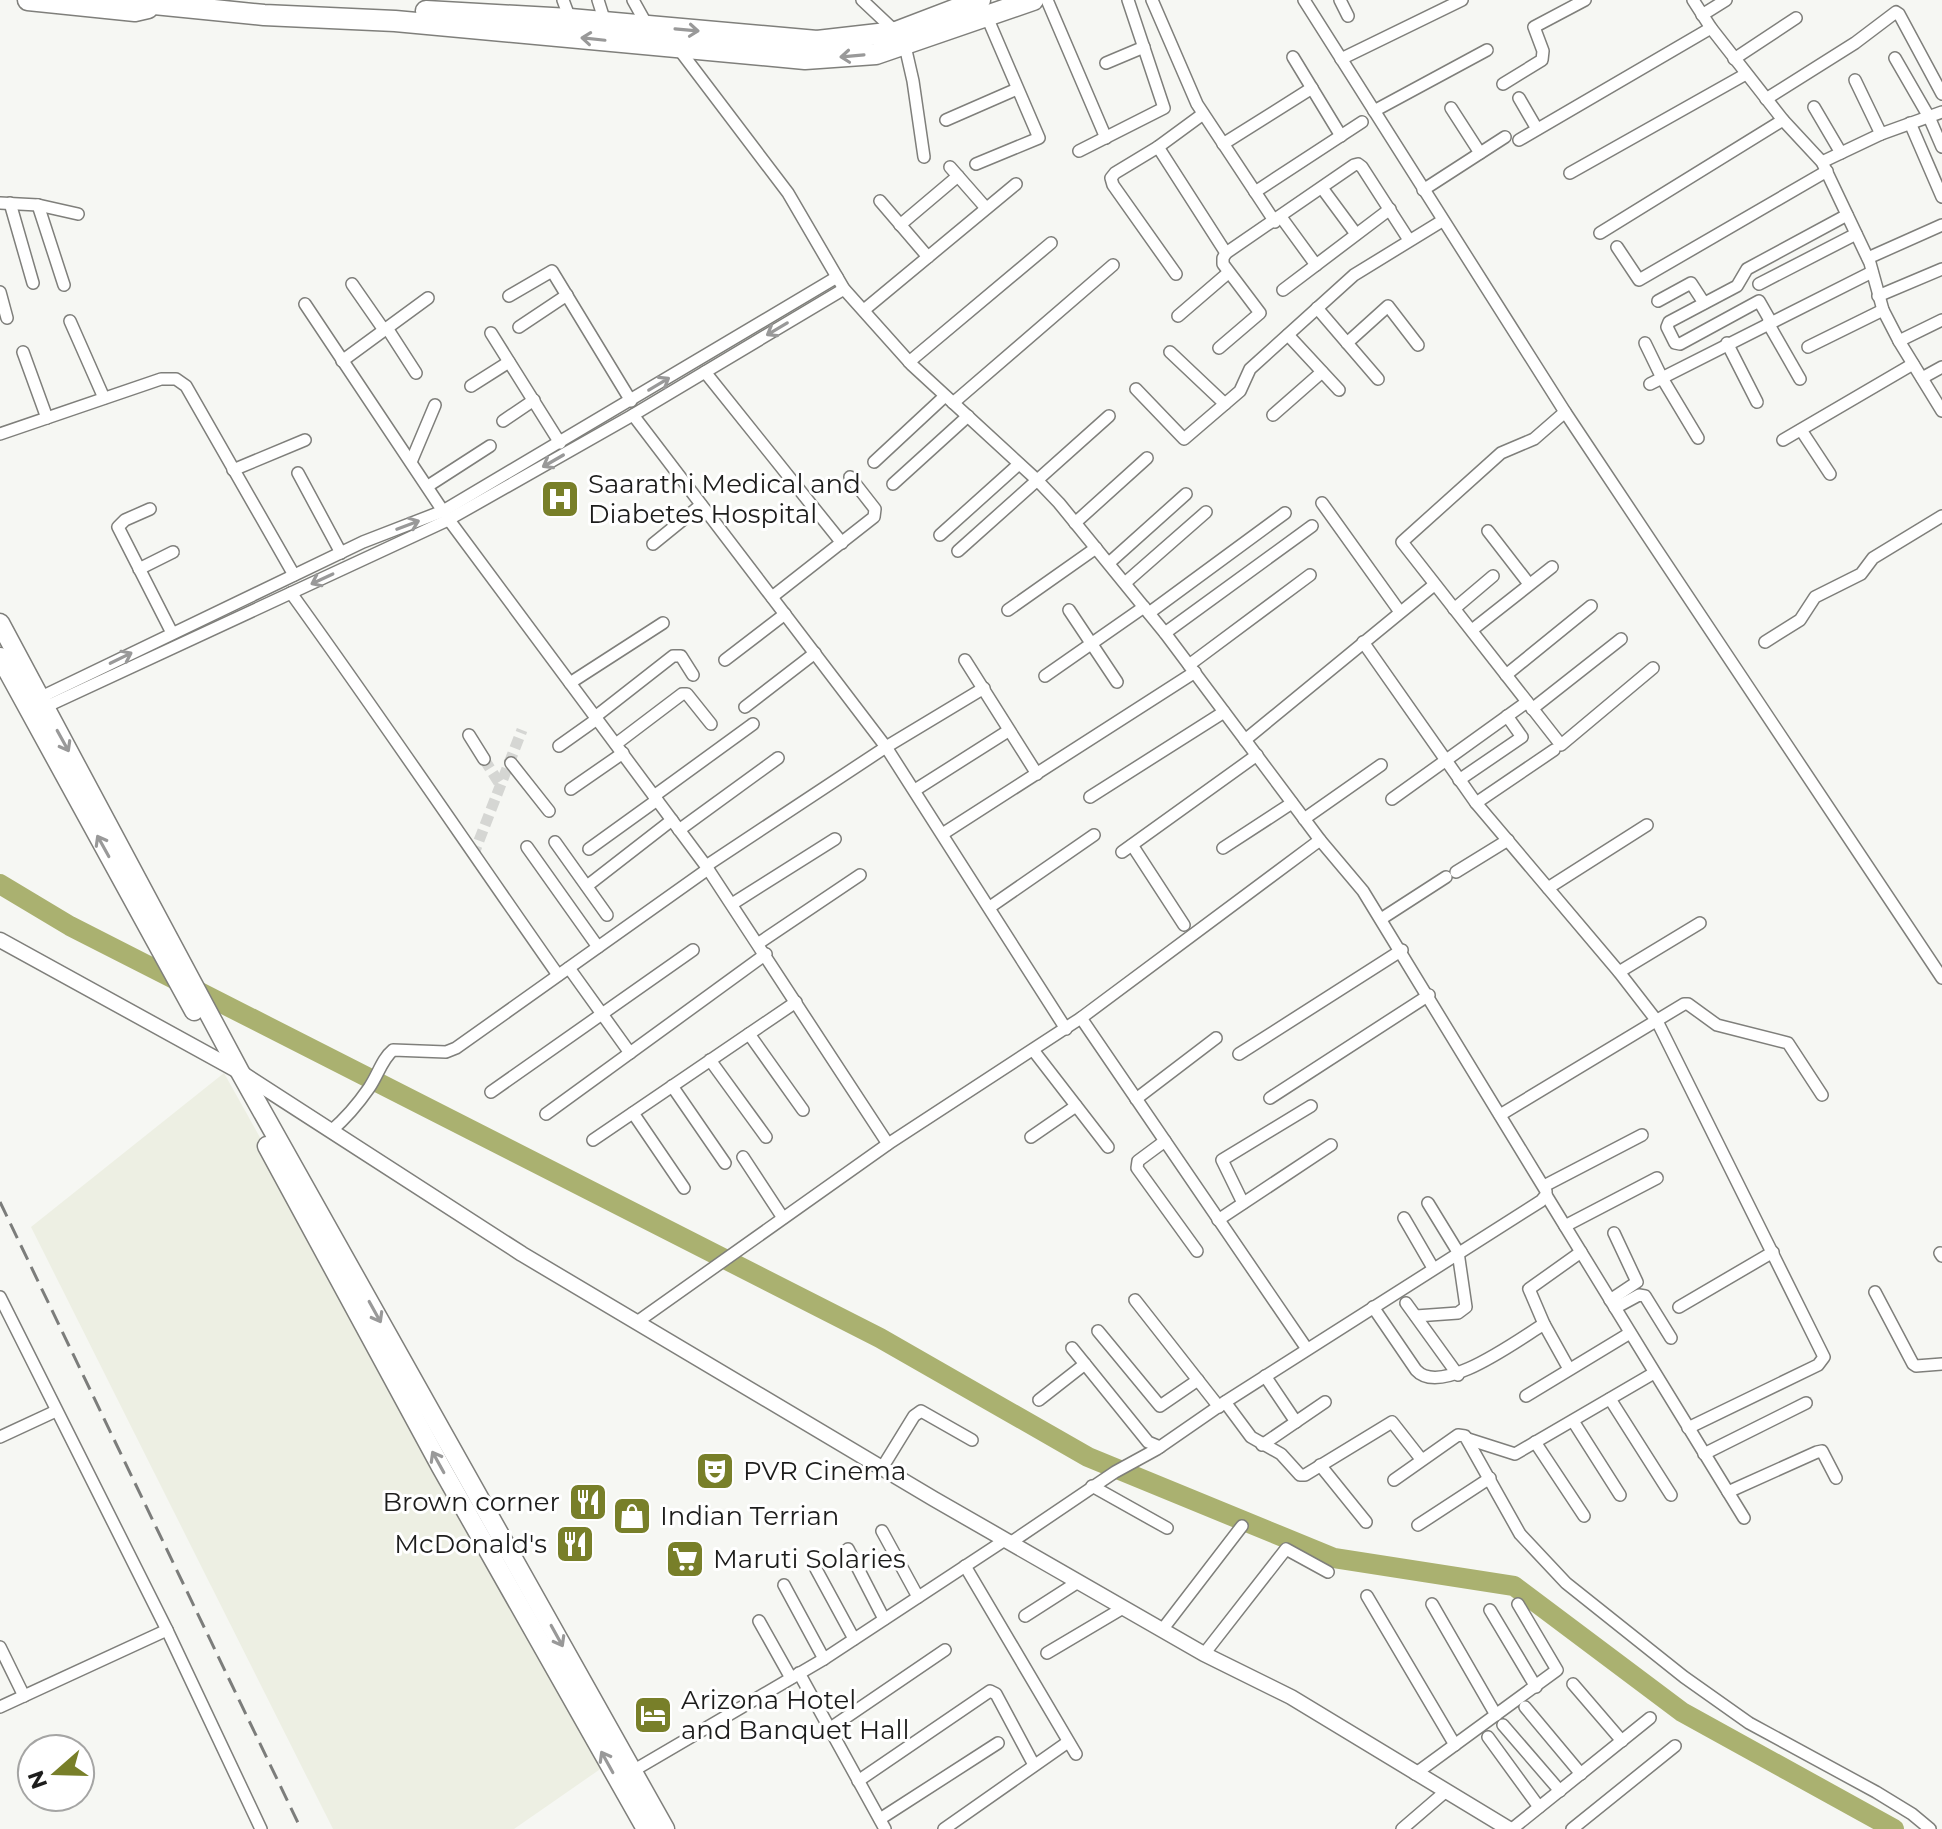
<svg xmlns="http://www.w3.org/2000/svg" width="1942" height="1829" font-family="Montserrat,sans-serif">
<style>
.built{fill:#edefe3}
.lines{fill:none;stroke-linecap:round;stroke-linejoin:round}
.river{stroke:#aab170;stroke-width:20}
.minor-tunnel{stroke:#d5d6d3;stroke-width:11;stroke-dasharray:11 5.5;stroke-linecap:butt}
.minor-casing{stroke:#7f7f7b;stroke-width:14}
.tertiary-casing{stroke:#7f7f7b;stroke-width:17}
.primary-casing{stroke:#7f7f7b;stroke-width:21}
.trunk-casing{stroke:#7f7f7b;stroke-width:23}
.minor{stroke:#fff;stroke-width:11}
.tertiary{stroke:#fff;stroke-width:14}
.primary{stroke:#fff;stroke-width:18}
.trunk{stroke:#fff;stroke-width:20}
.rail{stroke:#7c7d7b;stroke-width:3;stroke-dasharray:16 8;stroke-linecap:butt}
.oneway{stroke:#999}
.labels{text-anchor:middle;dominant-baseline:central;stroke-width:6;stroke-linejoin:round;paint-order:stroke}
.poi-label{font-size:26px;fill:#1d1d1c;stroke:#fff;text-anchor:start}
</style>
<rect width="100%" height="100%" fill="#f6f7f3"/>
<path class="built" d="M224,1073L609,1763L514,1829H333L31,1227Z"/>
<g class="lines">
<path class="river" d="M0,884L70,926L880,1338L1088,1457L1334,1558L1514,1586L1682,1712L1894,1829"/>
<g class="minor-tunnel">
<path d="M484,759L501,786"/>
<path d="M473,856L522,730"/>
</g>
<defs>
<g id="minor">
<path d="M563,0L570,19"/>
<path d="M598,0L605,22"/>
<path d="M633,0L648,27"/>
<path d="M862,0L896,32"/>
<path d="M1047,0L1106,138"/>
<path d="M1152,0L1197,104L1275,222"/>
<path d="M1304,0L1565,412L1942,978"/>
<path d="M1340,0L1348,16"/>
<path d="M1693,0L1711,28L1783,120L1822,162L1870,263L1883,310L1899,341L1942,411"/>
<path d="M1702,15L1726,0"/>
<path d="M905,46L913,81L924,157"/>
<path d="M678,48L788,193L844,289L912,365L1037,480L1059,503L1165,633L1320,840L1363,891L1546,1191V1195L1541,1201L1225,1402L1157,1449L1115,1472L1010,1543"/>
<path d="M1293,57L1341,136"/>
<path d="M1895,58L1929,117L1942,147"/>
<path d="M1341,59L1462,0"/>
<path d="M1734,59L1796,18"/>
<path d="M1106,63L1144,47"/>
<path d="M1855,80L1881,134"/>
<path d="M1503,84L1542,60L1543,51L1534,27L1585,0"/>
<path d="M1519,98L1537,129"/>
<path d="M1766,99L1855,43L1896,12L1899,14L1942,94"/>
<path d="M1814,107L1841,153"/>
<path d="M1451,108L1480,153"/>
<path d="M1374,111L1487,50"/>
<path d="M946,120L1017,89"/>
<path d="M1910,123L1942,197"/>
<path d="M1519,140L1711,28"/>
<path d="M1223,144L1312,88"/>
<path d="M1158,147L1226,253"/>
<path d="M1079,151L1164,108L1128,0"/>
<path d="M1822,162L1881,134L1942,112"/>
<path d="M976,164L1039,138L987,17"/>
<path d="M950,167L986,208"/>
<path d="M1570,173L1746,74"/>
<path d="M1322,188L1356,234"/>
<path d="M1423,190L1505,137"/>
<path d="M1255,192L1362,122"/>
<path d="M880,201L928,257"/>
<path d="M0,203L38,205L78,214"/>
<path d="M10,203L33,283"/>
<path d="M38,205L64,285"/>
<path d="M1281,217L1316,265"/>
<path d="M900,225L958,176"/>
<path d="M1600,233L1783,120"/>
<path d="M1617,247L1639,280L1827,171"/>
<path d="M1868,258L1942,225"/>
<path d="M1176,274L1113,185L1111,178L1115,173L1158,147L1203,114"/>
<path d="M352,284L384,330"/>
<path d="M1759,284L1856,234"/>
<path d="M1283,290L1390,209"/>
<path d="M0,292L7,318"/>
<path d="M509,296L552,271L631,401"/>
<path d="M1878,296L1942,269"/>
<path d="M1658,301L1691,283L1704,303"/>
<path d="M305,304L443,511"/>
<path d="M1317,308L1378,379"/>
<path d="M864,310L1016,184"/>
<path d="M1178,316L1228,273"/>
<path d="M70,321L104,398"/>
<path d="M1771,322L1759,301L1680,344L1675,343L1667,327L1669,322L1737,286L1747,269L1847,215"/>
<path d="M1768,323L1800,379"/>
<path d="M519,327L567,295"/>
<path d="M387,328L416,373"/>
<path d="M491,333L560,443"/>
<path d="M1288,335L1339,390"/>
<path d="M1899,341L1942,320"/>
<path d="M1347,343L1388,306L1418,345"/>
<path d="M1645,343L1662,378L1698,438"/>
<path d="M1727,343L1757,402"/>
<path d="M1808,347L1883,310"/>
<path d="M1219,348L1260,313L1223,264V258L1226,253L1354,165L1358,164L1362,167L1409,240"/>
<path d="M23,352L47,418"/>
<path d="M1170,352L1225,404"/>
<path d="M342,361L428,298"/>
<path d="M909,362L1051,243"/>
<path d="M705,372L842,543"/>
<path d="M1922,378L1942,367"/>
<path d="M1650,384L1872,272"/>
<path d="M471,386L509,362"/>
<path d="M1136,389L1184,439L1240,391L1250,369L1354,275L1442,221"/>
<path d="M953,403L1113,265"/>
<path d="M1565,412L1534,439L1501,453L1402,542L1561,745L1653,668"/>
<path d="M633,415L886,747L1066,1029"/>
<path d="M1273,415L1322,372"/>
<path d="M503,421L534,400"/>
<path d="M1801,430L1830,474"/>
<path d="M0,434L161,379H176L186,386L294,575"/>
<path d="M1783,440L1913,364"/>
<path d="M411,462L435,405"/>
<path d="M874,462L945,396"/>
<path d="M233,470L305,440"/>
<path d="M298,473L341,553"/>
<path d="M893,484L968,416"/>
<path d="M428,486L490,446"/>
<path d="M1322,503L1400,612"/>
<path d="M150,509L125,520L118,527L172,633"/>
<path d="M449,520L706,866L888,1144"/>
<path d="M1075,523L1147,458"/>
<path d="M1488,531L1529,584"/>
<path d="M940,535L1019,464"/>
<path d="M653,544L701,505"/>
<path d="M958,551L1109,416"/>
<path d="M1109,563L1186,494"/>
<path d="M139,569L173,552"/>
<path d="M1125,583L1206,512"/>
<path d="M291,593C382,719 469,848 558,975"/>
<path d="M772,597L874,517L875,509L850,477"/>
<path d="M1454,609L1493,576"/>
<path d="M1008,610L1096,548"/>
<path d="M1069,610L1117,682"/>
<path d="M1149,613L1285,513"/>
<path d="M1472,630L1552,567"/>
<path d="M1165,633L1312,526"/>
<path d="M1363,642L1476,803L1619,972L1657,1021L1824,1357L1818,1365L1688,1428"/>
<path d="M1765,642L1800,620L1815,597L1861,574L1873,558L1942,516"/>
<path d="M725,660L785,614"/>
<path d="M965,660L1037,774"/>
<path d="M1189,665L1310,575"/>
<path d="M1506,675L1591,606"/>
<path d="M1045,676L1144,607"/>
<path d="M570,683L663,623"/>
<path d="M37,699L363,542L443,511L837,277"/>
<path d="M745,707L815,653"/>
<path d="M41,709L446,521L633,415L844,289"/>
<path d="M1532,709L1621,639"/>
<path d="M595,717L673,656H681L693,675"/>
<path d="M469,735L484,759"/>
<path d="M1245,740L1434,585"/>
<path d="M616,744L682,694H687L711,724"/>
<path d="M559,746L597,719"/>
<path d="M511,763L549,811"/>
<path d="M1459,780L1522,737L1507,716"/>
<path d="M571,789L623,753"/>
<path d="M915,790L1008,731"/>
<path d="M654,796L753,724"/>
<path d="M1090,797L1224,712"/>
<path d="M1392,799L1527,702"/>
<path d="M1476,803L1554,750"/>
<path d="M1304,819L1381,765"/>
<path d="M679,830L778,758"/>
<path d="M944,833L1195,672"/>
<path d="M555,842L607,915"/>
<path d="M1132,845L1184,925"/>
<path d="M527,847L598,947"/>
<path d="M1223,848L1292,803"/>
<path d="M589,849L657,800"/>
<path d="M1122,852L1257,755"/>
<path d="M706,866L886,747L984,688"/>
<path d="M1456,872L1508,840"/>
<path d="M587,886L672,820"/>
<path d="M1548,888L1647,825"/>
<path d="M732,904L835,839"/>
<path d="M990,907L1094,835"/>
<path d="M1381,919L1446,877"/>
<path d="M759,943L860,875"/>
<path d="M569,968L630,1053"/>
<path d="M1619,972L1700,923"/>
<path d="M1081,1018L1307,1349"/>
<path d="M749,1034L803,1110"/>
<path d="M1033,1050L1108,1147"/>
<path d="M1239,1054L1402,950"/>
<path d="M710,1060L766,1137"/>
<path d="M672,1086L725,1163"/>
<path d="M491,1092L693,950"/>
<path d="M1270,1098L1429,995"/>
<path d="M1136,1099L1216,1038"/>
<path d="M633,1113L684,1188"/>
<path d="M546,1114L766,954"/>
<path d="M1500,1115L1684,1004H1688L1717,1025L1788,1043L1822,1095"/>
<path d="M331,1131C346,1118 358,1104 369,1088C378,1075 382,1059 393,1050L446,1052L456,1048L708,869"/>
<path d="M1031,1137L1076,1106"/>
<path d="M593,1140L796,1002"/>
<path d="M1165,1141L1138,1161L1137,1168L1197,1251"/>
<path d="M743,1157L783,1218"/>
<path d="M1544,1186L1642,1135"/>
<path d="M1546,1195L1744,1518"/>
<path d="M1243,1203L1222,1160L1311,1106"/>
<path d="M1404,1218L1433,1268"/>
<path d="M1218,1220L1331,1145"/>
<path d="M1565,1226L1657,1178"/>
<path d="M1940,1253L1942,1256"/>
<path d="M1875,1292L1913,1364L1916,1366L1942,1364"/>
<path d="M0,1297L167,1630L261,1829"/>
<path d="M1135,1300L1219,1407"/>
<path d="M1610,1300L1637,1282L1614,1233"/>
<path d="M1406,1303L1458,1375"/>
<path d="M1373,1307L1416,1370C1441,1398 1519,1339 1544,1324"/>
<path d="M1679,1307L1773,1252"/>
<path d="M1615,1308L1639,1295L1645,1296L1671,1338"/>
<path d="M1416,1316L1458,1313L1466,1307L1458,1252L1428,1203"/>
<path d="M637,1322L888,1144L1081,1018L1320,840"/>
<path d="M1098,1331L1160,1406L1198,1380"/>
<path d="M1072,1348L1148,1442L1160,1447"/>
<path d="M1569,1369L1544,1324L1529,1289L1581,1252"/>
<path d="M1265,1376L1296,1422"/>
<path d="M1526,1396L1630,1333"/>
<path d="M1610,1399L1671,1495"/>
<path d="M1039,1400L1085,1364"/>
<path d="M1225,1402L1251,1437L1281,1454L1300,1475H1305L1392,1422L1421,1459"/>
<path d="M1573,1421L1620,1495"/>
<path d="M0,1437L56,1411"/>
<path d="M1468,1439L1515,1454L1654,1373"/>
<path d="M1535,1442L1584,1516"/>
<path d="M1262,1445L1325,1402"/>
<path d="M1704,1454L1806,1403"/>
<path d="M1320,1465L1366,1522"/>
<path d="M882,1468L914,1416L921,1411L972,1440"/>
<path d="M1394,1480L1458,1435L1465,1436L1520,1534L1566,1583L1684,1677L1749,1723L1876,1792L1912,1814L1930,1829"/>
<path d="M1092,1486L1167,1528"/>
<path d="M1728,1492L1817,1452L1822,1451L1836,1478"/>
<path d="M1418,1525L1490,1478"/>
<path d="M882,1531L918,1597"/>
<path d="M848,1549L884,1619"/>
<path d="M965,1566L1076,1754"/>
<path d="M816,1569L854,1639"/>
<path d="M784,1585L824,1659"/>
<path d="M1367,1596L1455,1745"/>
<path d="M1432,1604L1496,1715"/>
<path d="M1490,1610L1536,1687"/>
<path d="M1025,1616L1078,1582"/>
<path d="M759,1621L791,1678"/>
<path d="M1162,1630L1242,1526"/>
<path d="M0,1647L24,1696"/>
<path d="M1047,1653L1123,1608"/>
<path d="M1204,1654L1286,1549L1328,1572"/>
<path d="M799,1673L885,1829"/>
<path d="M1573,1684L1622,1741"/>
<path d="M0,1707L167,1630"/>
<path d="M1525,1707L1581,1774"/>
<path d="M1503,1725L1560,1791"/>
<path d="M829,1729L945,1650"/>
<path d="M1488,1737L1539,1807"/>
<path d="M631,1772L824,1659L1005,1540"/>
<path d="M1415,1774L1557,1670L1518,1604"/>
<path d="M858,1781L990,1691L996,1694L1034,1765"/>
<path d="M880,1819L998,1743"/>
<path d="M944,1829L1068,1742"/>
<path d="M1402,1829L1445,1792"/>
<path d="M1512,1829L1650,1718"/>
<path d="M1572,1829L1675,1746"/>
</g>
<path id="tertiary" d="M0,940L240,1072L522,1254L934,1499L1204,1654L1291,1697L1509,1829"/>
<g id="primary">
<path d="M0,623L240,1072L665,1829"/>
<path d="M0,657L194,1011"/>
<path d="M267,1146L441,1467L646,1829"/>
</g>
<g id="trunk">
<path d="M28,0L135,11L148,8"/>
<path d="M134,2L264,15L395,21L805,59L876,54L1033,0"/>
<path d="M426,11L570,19L817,41L896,32L980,0"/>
</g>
</defs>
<use href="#minor" class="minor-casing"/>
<use href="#tertiary" class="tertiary-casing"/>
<use href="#primary" class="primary-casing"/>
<use href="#trunk" class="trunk-casing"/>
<use href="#minor" class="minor"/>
<use href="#tertiary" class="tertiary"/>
<use href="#primary" class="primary"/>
<use href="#trunk" class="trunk"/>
<path class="rail" d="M0,1202L301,1829"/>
</g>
<defs><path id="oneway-shaft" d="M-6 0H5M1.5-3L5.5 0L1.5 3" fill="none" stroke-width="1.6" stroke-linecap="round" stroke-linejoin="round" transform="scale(2)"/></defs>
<g class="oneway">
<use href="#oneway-shaft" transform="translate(687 30) rotate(5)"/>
<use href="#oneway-shaft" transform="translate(593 39) rotate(-174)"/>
<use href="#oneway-shaft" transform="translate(852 56) rotate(175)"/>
<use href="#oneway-shaft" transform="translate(777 329) rotate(149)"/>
<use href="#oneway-shaft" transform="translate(659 384) rotate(-31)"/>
<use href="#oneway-shaft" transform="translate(553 461) rotate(150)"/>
<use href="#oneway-shaft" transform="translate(408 525) rotate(-21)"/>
<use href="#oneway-shaft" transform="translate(322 579) rotate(155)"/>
<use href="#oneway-shaft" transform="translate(121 658) rotate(-26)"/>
<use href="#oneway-shaft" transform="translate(63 741) rotate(61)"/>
<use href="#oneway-shaft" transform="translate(103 846) rotate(-119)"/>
<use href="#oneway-shaft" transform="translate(375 1312) rotate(61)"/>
<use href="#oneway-shaft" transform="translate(438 1462) rotate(-119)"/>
<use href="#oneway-shaft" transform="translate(557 1636) rotate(61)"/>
<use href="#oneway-shaft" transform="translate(607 1762) rotate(-119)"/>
</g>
<defs>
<symbol id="hospital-square" viewBox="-11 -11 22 22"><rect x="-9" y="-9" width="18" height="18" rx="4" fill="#787f29" stroke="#fff"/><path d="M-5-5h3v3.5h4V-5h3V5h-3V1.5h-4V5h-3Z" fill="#fff"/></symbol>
<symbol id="theatre-square" viewBox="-11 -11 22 22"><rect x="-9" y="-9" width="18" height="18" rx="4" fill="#787f29" stroke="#fff"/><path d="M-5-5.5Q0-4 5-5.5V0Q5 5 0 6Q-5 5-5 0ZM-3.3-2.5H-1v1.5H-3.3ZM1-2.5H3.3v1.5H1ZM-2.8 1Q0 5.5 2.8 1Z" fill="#fff"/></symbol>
<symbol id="restaurant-square" viewBox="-11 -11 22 22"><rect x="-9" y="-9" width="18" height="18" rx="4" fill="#787f29" stroke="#fff"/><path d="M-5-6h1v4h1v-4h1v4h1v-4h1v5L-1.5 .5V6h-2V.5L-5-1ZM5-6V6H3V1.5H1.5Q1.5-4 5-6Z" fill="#fff"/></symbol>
<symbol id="shop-square" viewBox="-11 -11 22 22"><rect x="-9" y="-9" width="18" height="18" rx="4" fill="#787f29" stroke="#fff"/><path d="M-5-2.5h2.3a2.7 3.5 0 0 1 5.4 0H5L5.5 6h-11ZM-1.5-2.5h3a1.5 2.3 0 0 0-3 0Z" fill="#fff"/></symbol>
<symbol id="supermarket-square" viewBox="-11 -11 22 22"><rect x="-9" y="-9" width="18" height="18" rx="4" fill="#787f29" stroke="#fff"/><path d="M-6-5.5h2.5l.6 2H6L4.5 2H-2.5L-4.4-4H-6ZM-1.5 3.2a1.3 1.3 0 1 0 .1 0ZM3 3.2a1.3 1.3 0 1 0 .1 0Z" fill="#fff"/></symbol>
<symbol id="hotel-square" viewBox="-11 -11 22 22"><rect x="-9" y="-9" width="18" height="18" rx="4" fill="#787f29" stroke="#fff"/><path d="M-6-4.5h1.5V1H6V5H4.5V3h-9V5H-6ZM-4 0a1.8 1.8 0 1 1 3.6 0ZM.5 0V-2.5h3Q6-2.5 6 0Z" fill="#fff"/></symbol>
</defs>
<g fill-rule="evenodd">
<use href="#hospital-square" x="538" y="477" width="44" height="44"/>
<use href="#theatre-square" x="693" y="1449" width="44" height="44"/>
<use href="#restaurant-square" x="566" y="1480" width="44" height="44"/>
<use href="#shop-square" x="610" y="1494" width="44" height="44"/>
<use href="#restaurant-square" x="553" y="1522" width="44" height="44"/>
<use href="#supermarket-square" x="663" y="1537" width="44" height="44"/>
<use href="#hotel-square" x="631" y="1693" width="44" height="44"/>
</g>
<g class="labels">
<g class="poi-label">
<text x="588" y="484">Saarathi Medical and<tspan x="588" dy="30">Diabetes Hospital</tspan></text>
<text x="743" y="1471">PVR Cinema</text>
<text x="560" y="1502" text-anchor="end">Brown corner</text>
<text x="660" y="1516">Indian Terrian</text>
<text x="547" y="1544" text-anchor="end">McDonald's</text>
<text x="713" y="1559">Maruti Solaries</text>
<text x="681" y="1700">Arizona Hotel<tspan x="681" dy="30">and Banquet Hall</tspan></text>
</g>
</g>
<g transform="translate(56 1773) rotate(250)"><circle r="38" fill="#ffffff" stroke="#a5a5a4" stroke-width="2"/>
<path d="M0-6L14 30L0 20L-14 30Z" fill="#787f29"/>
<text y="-12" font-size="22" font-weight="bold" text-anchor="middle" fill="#1d1d1c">N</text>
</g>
</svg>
